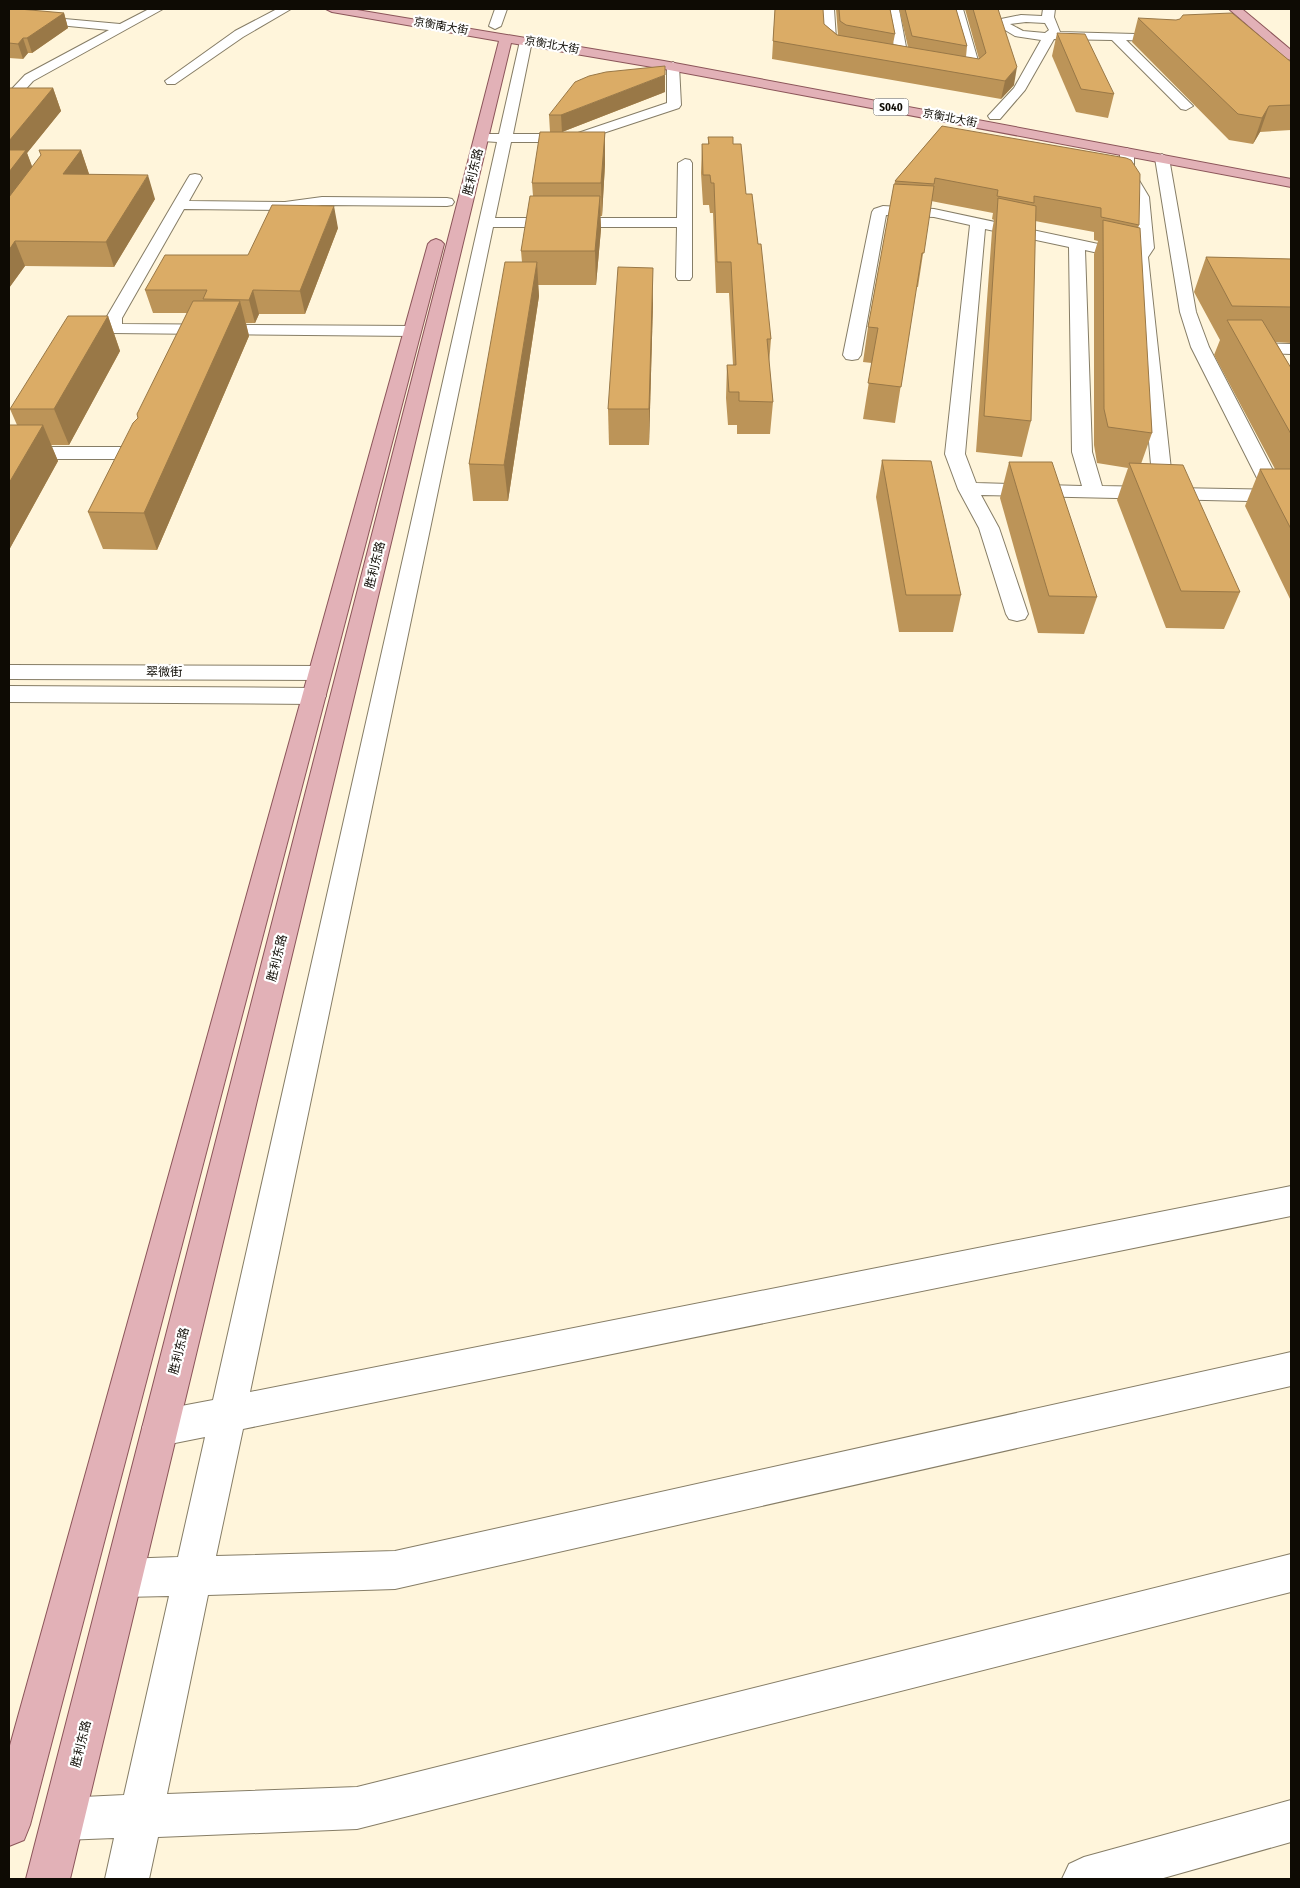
<svg xmlns="http://www.w3.org/2000/svg" width="1300" height="1888" font-family="'Fira Sans Condensed','Noto Sans SC',sans-serif">
<style>
.lines{fill:none;stroke-linecap:round;stroke-linejoin:round}
.minor-casing{stroke:#867d66;stroke-width:2}
.major-casing{stroke:#8b5559;stroke-width:2}
.minor{fill:#fff;fill-rule:evenodd}
.major{fill:#e2b1b7;fill-rule:evenodd}
.wall{fill:#bc9458}
.shaded-wall{fill:#997847}
.building{fill:#dbac66;stroke:#997847}
.labels{text-anchor:middle;dominant-baseline:central;stroke-width:4.5;stroke-linejoin:round;paint-order:stroke}
.far-street-label{font-size:11px;fill:#0e0b04;stroke:#fff}
.shield{fill:#fff;stroke:#56544f;stroke-width:1}
.shield-label{font-size:11px;font-weight:bold;fill:#0e0b04}
.street-label{font-size:12px;fill:#0e0b04;stroke:#fff}
</style>
<rect width="100%" height="100%" fill="#fff5db"/>
<g class="lines">
<defs>
<g id="minor">
<path d="M149,9H163L33,81L14,102L9,103V92L25,75L109,30L9,20V14L120,24Z"/>
<path d="M277,9H291L243,37L175,84H167L165,81L235,31Z"/>
<path d="M495,9H507L501,26L495,29L489,26Z"/>
<path d="M822,9H834L836,39L843,44L856,46L858,49L856,52L836,50L826,44Z"/>
<path d="M887,9H899L908,58L906,61L902,62L896,58Z"/>
<path d="M951,9H963L981,71L979,74C971,76 951,73 945,67L951,63L967,66Z"/>
<path d="M1043,9H1055L1054,17L1060,32L1173,35L1175,38L1173,41L1169,42L1126,40L1193,106L1186,110L1181,109L1112,40L1054,39L1025,90L1000,119H990L988,116L1014,88L1041,40L1015,36L1000,27L999,21L1001,19L1021,15L1042,16ZM1026,22L1045,23L1049,30L1045,33L1023,31L1010,24Z"/>
<path d="M526,37L532,41L513,134H575L667,103V66L673,62L679,66L681,105L679,108L576,142H511L495,218H677L678,163L685,159L690,160L692,163V277L690,280H678L676,277L677,227H493L250,1392L1291,1186V1216L243,1429L216,1556L395,1551L1291,1352V1386L395,1589L208,1595L167,1794L357,1787L1291,1554V1592L357,1829L158,1837L149,1879H105L114,1838L63,1840L48,1834L42,1819L48,1804L63,1798L124,1795L169,1596L123,1597L109,1592L104,1578L109,1564L123,1559L178,1557L205,1437L160,1446L147,1441L142,1428L147,1415L160,1410L213,1400L497,142L483,141L481,138L488,134H499L520,41Z"/>
<path d="M1127,148L1134,152V172L1149,197L1154,248L1148,257L1173,488L1291,490V502L981,495L999,528L1028,614L1025,619L1017,621L1009,619L1006,614L979,528L958,489L945,454L970,225L934,217L886,215L861,355L858,359L852,360L846,359L843,355L872,212L874,209L883,206L934,209L1136,252L1138,248L1135,197L1120,172V152ZM985,229L1069,247L1072,452L1082,486L976,483L965,454ZM1085,250L1133,261L1153,487L1102,486L1092,452Z"/>
<path d="M1162,154L1169,158L1196,312L1209,347L1278,480L1275,484L1268,486L1261,484L1258,480L1191,347L1180,312L1155,158Z"/>
<path d="M195,174L200,175L202,178L189,201L285,202L322,197L447,198L452,199L454,202L452,205L447,206L322,205L285,210L184,209L122,318V324L412,326L418,327L420,331L418,335L412,336L112,333L106,326V318L188,178L190,175Z"/>
<path d="M1243,343L1291,344V354L1237,352L1234,348L1237,344Z"/>
<path d="M9,447H139L146,449L149,453L146,457L139,459H9Z"/>
<path d="M9,665L320,666L328,668L331,673L328,678L320,680L9,679Z"/>
<path d="M9,686L314,688L322,691L326,696L322,701L314,704L9,702Z"/>
<path d="M1291,1800V1842L1160,1879H1062L1069,1864L1084,1857Z"/>
</g>
<g id="major">
<path d="M326,9H351L664,61L1291,179V187L664,69L511,43L70,1879H26L499,41L332,12Z"/>
<path d="M1229,9H1242L1291,50V60L1287,59Z"/>
<path d="M436,239L441,241L444,244L30,1825L24,1840L9,1846V1749L428,244L431,241Z"/>
</g>
</defs>
<use href="#minor" class="minor-casing"/>
<use href="#major" class="major-casing"/>
<use href="#minor" class="minor"/>
<use href="#major" class="major"/>
</g>
<g class="wall">
<path d="M9,9L64,13L68,28L32,53H28L23,59L9,58Z"/>
<path d="M775,9L824,24L838,35L836,9H890L895,34L893,44L908,47L899,9H956L967,46L966,57L979,59L965,9H998L1014,85L1001,99L772,59Z"/>
<path d="M1138,18L1291,62V130L1260,132L1253,144L1229,140L1132,42Z"/>
<path d="M1057,33L1114,94L1108,118L1076,112L1052,56Z"/>
<path d="M9,88H53L61,111L27,153L32,167L81,150L89,174L155,199L114,267L25,266L9,288Z"/>
<path d="M665,92L562,132H605V164L602,216H600L601,229L596,285H538L539,296L508,501H473L469,464L522,262L521,251L533,196L532,183L550,132L549,115Z"/>
<path d="M942,126L1139,225L1138,228L1152,433L1141,464L1240,592L1224,629L1166,628L1117,500L1128,468L1097,463L1094,445V254L1098,241L1094,240V232L1035,221L1031,421L1022,457L976,452L992,231L994,220L992,219L993,213L931,201L918,287H916L895,423L863,419L872,363L863,362L868,327L895,181Z"/>
<path d="M708,137L733,144L758,244L771,339L769,364L773,402L770,434H737V425H728L726,398L727,365H733L729,293H716L713,213H710L709,205H703L701,173L702,144H708Z"/>
<path d="M338,228L305,314H259L255,323H246L249,336L157,550L103,549L88,512L138,418L187,313H153L145,290L248,255Z"/>
<path d="M1206,257L1291,259V343L1276,342L1291,368V601L1245,506L1260,469H1275L1214,355L1220,340L1194,292Z"/>
<path d="M653,302L649,445H609L608,409Z"/>
<path d="M108,316L120,351L69,445H51L58,461L9,550V425H17L10,409Z"/>
<path d="M882,460L961,595L953,632H899L876,497Z"/>
<path d="M1009,462L1097,597L1084,634L1038,633L1000,498Z"/>
</g>
<g class="shaded-wall">
<path d="M64,13L68,28L32,53L27,38Z"/>
<path d="M23,38L28,53L23,59L18,44Z"/>
<path d="M1017,67L1014,85L1001,99L1005,81Z"/>
<path d="M665,75V92L562,132L561,115Z"/>
<path d="M53,88L61,111L27,153L35,174L9,208V141Z"/>
<path d="M1269,106L1260,132L1253,144L1262,118Z"/>
<path d="M605,132V164L602,216L601,183Z"/>
<path d="M81,150L89,174H63Z"/>
<path d="M148,175L155,199L114,267L106,242Z"/>
<path d="M600,196L601,229L596,285L595,251Z"/>
<path d="M334,206L338,228L305,314L300,291Z"/>
<path d="M15,241L25,266L9,288V250Z"/>
<path d="M537,262L539,296L508,501L504,465Z"/>
<path d="M653,268V302L649,445V409Z"/>
<path d="M253,290L259,314L255,323L249,300Z"/>
<path d="M240,301L249,336L157,550L144,513Z"/>
<path d="M108,316L120,351L69,445L54,409Z"/>
<path d="M43,425L58,461L9,550V483Z"/>
</g>
<g class="building">
<path d="M9,9H19L64,13L27,38H23L18,44L9,43Z"/>
<path d="M775,9H823L824,24L837,35L979,59L986,53L973,9H998L1017,67L1005,81L773,41Z"/>
<path d="M839,9H890L895,34L846,25L840,21Z"/>
<path d="M905,9H956L967,46L912,36Z"/>
<path d="M1232,13L1291,62V105L1269,106L1262,118L1238,114L1138,18L1176,20L1180,19L1183,15Z"/>
<path d="M1057,33L1085,34L1114,94L1081,89Z"/>
<path d="M665,66V75L561,115H549L575,82L589,76L606,72Z"/>
<path d="M9,88H53L9,141Z"/>
<path d="M942,126L1126,158L1131,160L1140,174L1139,225L1101,217V208L1034,196V203L997,196L998,190L935,178L934,184L895,181Z"/>
<path d="M540,132H605L601,183H532Z"/>
<path d="M708,137H733V144H741L746,194H752L758,244H761L771,339H767L773,402L739,401V392H729L727,365H736L731,262H717L714,183H711L710,175H703L702,144H709Z"/>
<path d="M9,150H26L9,172Z"/>
<path d="M39,150H81L63,174L148,175L106,242L15,241L9,250V197L41,155Z"/>
<path d="M894,184L934,186L924,253H922L901,387L868,383L878,328L868,327Z"/>
<path d="M530,196H600L595,251H521Z"/>
<path d="M998,198L1036,206L1031,421L984,416Z"/>
<path d="M272,205L334,206L300,291L253,290L249,300L203,299L207,290H145L165,255H248Z"/>
<path d="M1103,220L1140,228L1152,433L1108,427L1104,409Z"/>
<path d="M1206,257L1291,259V307L1232,306Z"/>
<path d="M505,262H537L504,465L469,464Z"/>
<path d="M618,267L653,268L649,409H608Z"/>
<path d="M193,301H240L144,513L88,512L133,423L138,418L137,414Z"/>
<path d="M68,316H108L54,409H10Z"/>
<path d="M1227,320H1262L1291,368V434Z"/>
<path d="M9,425H43L9,483Z"/>
<path d="M882,460L931,461L961,595H906Z"/>
<path d="M1009,462H1052L1097,597L1049,596Z"/>
<path d="M1129,463L1183,465L1240,592L1181,591Z"/>
<path d="M1260,469H1291V529Z"/>
</g>
<g class="labels">
<g class="far-street-label">
<text transform="translate(441 26) rotate(10)">京衡南大街</text>
<text transform="translate(552 45) rotate(10)">京衡北大街</text>
<text transform="translate(950 118) rotate(11)">京衡北大街</text>
</g>
<rect class="shield" x="873.5" y="98.5" width="35" height="17" rx="4"/>
<g class="shield-label">
<text x="891" y="107">S040</text>
</g>
<g class="street-label">
<text transform="translate(473 172) rotate(-76)">胜利东路</text>
<text transform="translate(375 565) rotate(-76)">胜利东路</text>
<text x="164" y="672">翠微街</text>
<text transform="translate(277 958) rotate(-76)">胜利东路</text>
<text transform="translate(179 1351) rotate(-76)">胜利东路</text>
<text transform="translate(81 1744) rotate(-76)">胜利东路</text>
</g>
</g>
<rect width="1300" height="1888" fill="none" stroke="#0e0b04" stroke-width="20"/>
</svg>
